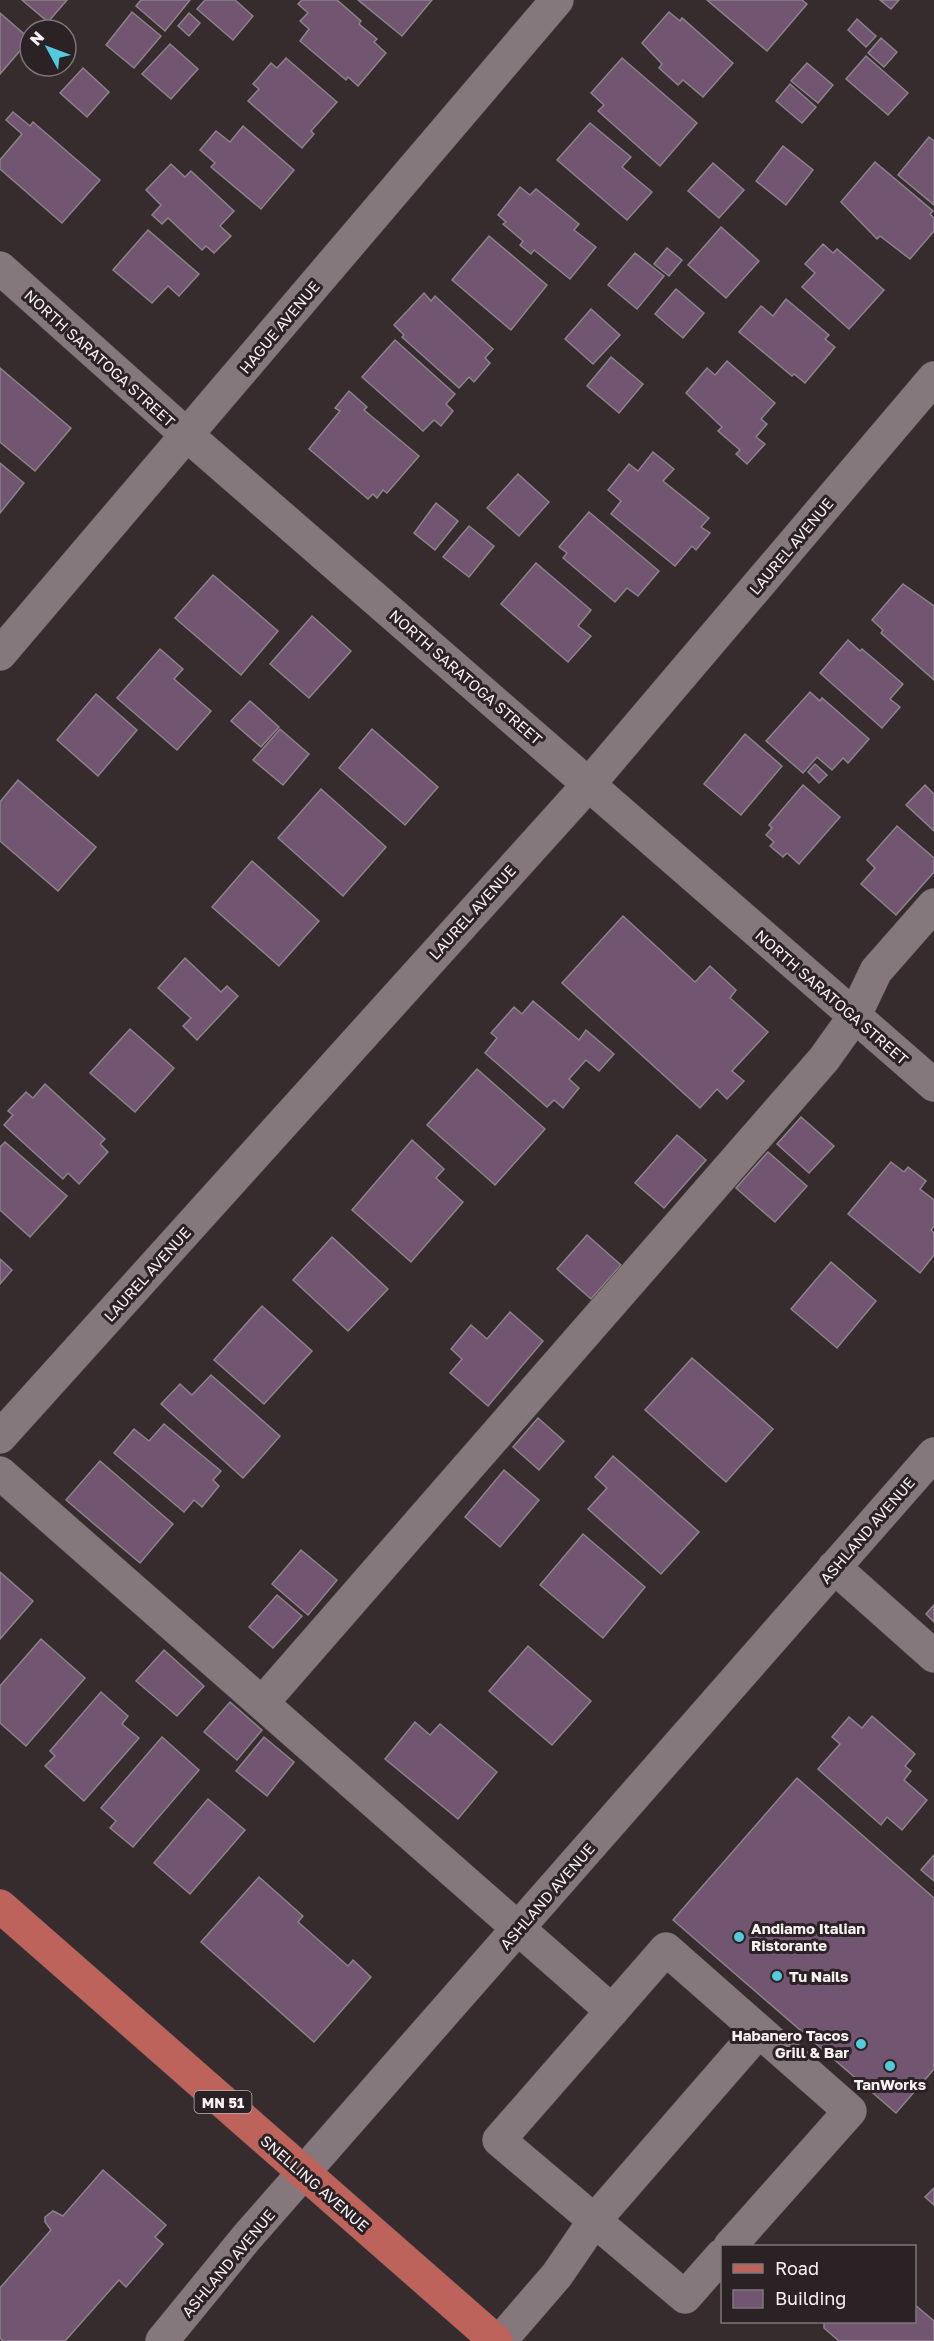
<svg xmlns="http://www.w3.org/2000/svg" width="934" height="2341" font-family="'Golos Text',sans-serif">
<style>
.building{fill:#725570;stroke:#8b828a;stroke-width:1.5}
.lines{fill:none;stroke-linecap:round;stroke-linejoin:round}
.minor-casing{stroke:#52494c;stroke-width:34}
.major-casing{stroke:#52494c;stroke-width:34}
.minor{stroke:#84787c;stroke-width:33}
.major{stroke:#bd635c;stroke-width:33}
.poi-dot{fill:#54cadd;stroke:#2b2225;stroke-width:2}
.labels{text-anchor:middle;dominant-baseline:central;stroke-width:6;stroke-linejoin:round;paint-order:stroke}
.shield{fill:#2b2225;stroke:#bab3b5;stroke-width:1.5}
.shield-label{font-size:14px;font-weight:bold;fill:#f8f1f3}
.street-label{font-size:15px;fill:#f8f1f3;stroke:#2b2225}
.poi-label{font-size:15px;font-weight:bold;fill:#f8f1f3;stroke:#2b2225;text-anchor:start}
</style>
<rect width="100%" height="100%" fill="#362c2e"/>
<g class="building">
<path d="M22,0H67L48,22Z"/>
<path d="M141,0H190L165,31L136,6Z"/>
<path d="M205,0H235L253,16L233,40L197,9Z"/>
<path d="M302,0H337L361,21L359,24L377,39L374,42L386,53L358,86L348,77L346,80L300,41L309,29L300,21L308,13L298,4Z"/>
<path d="M358,0H432L402,36Z"/>
<path d="M707,0H802L807,4L767,51Z"/>
<path d="M880,0H899L891,9Z"/>
<path d="M132,12L161,36L134,68L106,45Z"/>
<path d="M669,12L680,21L682,18L733,63L703,97L683,80L678,85L659,68L662,64L642,43Z"/>
<path d="M0,13L30,39L0,74Z"/>
<path d="M189,13L200,23L189,36L178,26Z"/>
<path d="M857,19L876,36L866,47L848,30Z"/>
<path d="M881,38L897,52L884,67L868,53Z"/>
<path d="M170,44L198,69L171,99L142,74Z"/>
<path d="M866,56L908,93L888,115L846,79Z"/>
<path d="M286,58L337,102L311,131L314,134L302,148L248,101L259,89L253,84L271,63L277,68Z"/>
<path d="M622,58L697,123L660,166L598,111L604,105L591,93Z"/>
<path d="M807,63L833,85L818,103L791,81Z"/>
<path d="M83,68L109,92L87,117L60,93Z"/>
<path d="M790,84L816,107L802,123L776,101Z"/>
<path d="M13,112L30,126L33,122L100,180L62,223L0,169V160L22,134L6,120Z"/>
<path d="M590,123L631,157L622,167L652,192L627,220L557,160Z"/>
<path d="M243,126L294,170L261,209L211,167L215,163L200,150L216,131L230,142Z"/>
<path d="M929,137L934,141V205L898,175Z"/>
<path d="M783,146L813,170L786,205L756,181Z"/>
<path d="M875,162L933,211L930,214L934,218V231L910,259L880,236L877,239L841,202Z"/>
<path d="M713,163L744,190L719,218L688,191Z"/>
<path d="M171,164L185,177L191,171L234,211L220,226L231,236L214,253L206,246L202,250L168,218L162,224L152,215L161,205L146,190Z"/>
<path d="M520,187L530,195L536,189L579,224L574,230L596,247L570,279L534,250L531,254L520,245L523,241L503,224L506,222L498,215Z"/>
<path d="M721,227L759,261L726,298L688,265Z"/>
<path d="M148,230L199,274L179,296L168,286L152,303L113,270Z"/>
<path d="M489,236L547,285L511,330L452,280Z"/>
<path d="M823,244L833,253L837,249L884,290L849,329L802,287L815,273L805,264Z"/>
<path d="M667,248L682,260L669,276L654,264Z"/>
<path d="M635,253L664,276L637,309L608,285Z"/>
<path d="M676,289L704,313L683,338L655,314Z"/>
<path d="M424,293L431,301L435,296L493,349L485,358L490,363L474,382L469,377L459,388L402,337L404,335L394,325Z"/>
<path d="M786,299L829,335L825,339L835,347L805,383L794,374L792,376L739,332L761,306L773,316Z"/>
<path d="M591,309L620,335L593,364L565,339Z"/>
<path d="M395,340L455,394L446,404L453,411L441,426L434,420L423,431L362,377Z"/>
<path d="M611,357L643,384L619,413L587,386Z"/>
<path d="M727,361L775,403L761,419L767,424L756,437L765,444L747,464L736,454L740,450L718,431L722,427L686,393L707,368L715,375Z"/>
<path d="M0,368L71,428L35,471L0,442Z"/>
<path d="M349,391L367,407L364,410L419,456L387,493L383,490L377,498L373,494L368,499L309,449L340,411L335,408Z"/>
<path d="M653,452L674,469L663,481L709,518L701,527L710,533L696,550L692,546L675,566L611,514L621,501L608,490L629,464L638,471Z"/>
<path d="M0,463L24,483L0,513Z"/>
<path d="M518,474L549,502L519,536L487,508Z"/>
<path d="M436,503L458,521L435,550L414,533Z"/>
<path d="M589,512L659,571L638,596L627,588L615,602L563,558L567,553L559,547Z"/>
<path d="M469,526L494,546L469,577L443,557Z"/>
<path d="M536,563L591,610L578,626L591,636L568,662L501,604Z"/>
<path d="M213,575L278,631L241,675L175,618Z"/>
<path d="M903,584L934,606V680L881,633L883,630L872,620Z"/>
<path d="M312,616L351,651L309,698L270,664Z"/>
<path d="M848,640L860,651L862,649L903,684L890,699L900,707L882,728L820,673Z"/>
<path d="M160,649L183,669L174,679L211,711L177,750L117,698Z"/>
<path d="M810,692L820,701L822,698L869,739L848,763L843,758L832,770L817,757L803,773L766,741Z"/>
<path d="M96,694L137,730L98,776L57,740Z"/>
<path d="M250,701L279,727L261,747L231,721Z"/>
<path d="M280,729L309,754L283,785L253,760Z"/>
<path d="M372,729L438,787L405,825L339,768Z"/>
<path d="M745,734L782,766L741,815L704,784Z"/>
<path d="M815,764L827,775L819,783L808,772Z"/>
<path d="M18,780L96,847L58,891L0,841V802Z"/>
<path d="M803,785L840,817L799,864L787,853L783,857L770,846L774,842L766,835L772,828L769,825Z"/>
<path d="M925,785L934,794V831L906,805Z"/>
<path d="M321,789L386,847L343,896L278,838Z"/>
<path d="M897,826L934,858V872L896,915L861,884L875,868L867,860Z"/>
<path d="M252,861L319,921L279,966L212,907Z"/>
<path d="M623,916L695,982L710,966L736,990L730,998L768,1032L732,1071L744,1081L727,1099L717,1089L700,1108L562,983Z"/>
<path d="M185,958L221,992L227,986L238,996L197,1040L183,1026L191,1018L158,988Z"/>
<path d="M533,1001L579,1040L586,1030L614,1054L599,1071L586,1060L569,1079L579,1088L563,1108L554,1100L547,1107L485,1053L497,1038L491,1033L514,1007L522,1014Z"/>
<path d="M130,1029L174,1068L135,1112L90,1073Z"/>
<path d="M477,1069L545,1129L495,1185L427,1125Z"/>
<path d="M45,1084L105,1139L100,1144L108,1152L79,1184L68,1173L63,1179L4,1125L13,1115L8,1111L26,1092L33,1098Z"/>
<path d="M801,1117L834,1146L809,1173L777,1144Z"/>
<path d="M677,1135L706,1160L664,1208L635,1183Z"/>
<path d="M412,1140L444,1169L436,1178L463,1202L411,1262L352,1210Z"/>
<path d="M5,1142L67,1196L30,1237L0,1210V1147Z"/>
<path d="M768,1152L807,1186L775,1222L736,1188Z"/>
<path d="M891,1162L904,1172L908,1167L926,1181L920,1189L934,1200V1226L931,1230L934,1233V1255L920,1273L848,1214Z"/>
<path d="M587,1235L621,1265L591,1299L557,1269Z"/>
<path d="M332,1237L388,1289L348,1331L293,1280Z"/>
<path d="M0,1259L12,1270L0,1284Z"/>
<path d="M831,1262L876,1301L837,1348L791,1309Z"/>
<path d="M262,1306L312,1351L264,1404L214,1360Z"/>
<path d="M510,1312L543,1341L488,1406L450,1373L462,1359L451,1349L471,1325L487,1339Z"/>
<path d="M692,1358L773,1429L726,1482L645,1410Z"/>
<path d="M211,1375L280,1436L243,1478L161,1404L180,1384L192,1395Z"/>
<path d="M538,1418L564,1441L539,1470L513,1447Z"/>
<path d="M164,1424L221,1471L213,1480L219,1486L202,1507L194,1500L184,1512L114,1453L134,1429L149,1441Z"/>
<path d="M613,1456L699,1532L661,1574L588,1509L607,1488L595,1477Z"/>
<path d="M100,1461L173,1524L140,1563L66,1500Z"/>
<path d="M504,1470L539,1500L500,1547L465,1517Z"/>
<path d="M583,1534L645,1587L603,1638L540,1585Z"/>
<path d="M301,1550L337,1580L308,1615L272,1584Z"/>
<path d="M0,1572L33,1601L0,1639Z"/>
<path d="M277,1595L302,1616L273,1648L249,1627Z"/>
<path d="M934,1605V1622L926,1614Z"/>
<path d="M41,1639L85,1678L26,1746L0,1723V1686Z"/>
<path d="M528,1646L591,1701L552,1745L489,1691Z"/>
<path d="M164,1650L204,1686L177,1716L136,1681Z"/>
<path d="M101,1692L128,1716L122,1724L139,1738L84,1801L45,1766L55,1756L50,1751Z"/>
<path d="M230,1702L262,1730L237,1760L204,1732Z"/>
<path d="M872,1716L915,1754L905,1766L911,1771L904,1780L927,1800L902,1830L887,1817L881,1825L818,1769L840,1744L832,1737L849,1717L862,1728Z"/>
<path d="M415,1722L430,1735L440,1724L497,1772L458,1819L385,1759Z"/>
<path d="M162,1737L199,1770L133,1847L110,1828L116,1821L101,1808Z"/>
<path d="M264,1737L294,1762L267,1796L236,1771Z"/>
<path d="M797,1778L934,1898V2069L896,2113L673,1920Z"/>
<path d="M208,1799L245,1830L190,1894L154,1863Z"/>
<path d="M934,1855V1881L921,1870Z"/>
<path d="M259,1877L303,1916L298,1922L348,1966L353,1960L371,1977L314,2042L201,1942Z"/>
<path d="M103,2170L166,2225L155,2237L163,2244L126,2287L119,2280L65,2341H3L0,2338V2288L51,2230L45,2222V2217L53,2211L63,2216Z"/>
<path d="M934,2188V2205L925,2197Z"/>
<path d="M914,2304L934,2321V2341H839L824,2328V2322H914Z"/>
</g>
<g class="lines">
<defs>
<g id="minor">
<path d="M0,268L187,435L934,1085"/>
<path d="M0,654L557,0"/>
<path d="M0,1437L589,784L934,378"/>
<path d="M0,1473L612,2011"/>
<path d="M834,1567L934,1656"/>
<path d="M263,1702L824,1059L854,1017L876,971L934,905"/>
<path d="M722,2255L685,2297L499,2140L666,1949L850,2111L730,2246"/>
<path d="M162,2341L247,2237L934,1454"/>
<path d="M500,2341L557,2275L594,2221L759,2031"/>
</g>
<path id="major" d="M0,1906L496,2341"/>
</defs>
<use href="#minor" class="minor-casing"/>
<use href="#major" class="major-casing"/>
<use href="#minor" class="minor"/>
<use href="#major" class="major"/>
</g>
<g class="poi-dot">
<circle cx="739" cy="1937" r="6"/>
<circle cx="777" cy="1976" r="6"/>
<circle cx="861" cy="2044" r="6"/>
<circle cx="890" cy="2066" r="6"/>
</g>
<g class="labels">
<rect class="shield" x="194.5" y="2091" width="57" height="22" rx="4.5"/>
<g class="shield-label">
<text x="223" y="2102">MN 51</text>
</g>
<g class="street-label">
<text transform="translate(279 327) rotate(-50)">HAGUE AVENUE</text>
<text transform="translate(100 358) rotate(42)">NORTH SARATOGA STREET</text>
<text transform="translate(791 546) rotate(-50)">LAUREL AVENUE</text>
<text transform="translate(466 677) rotate(41)">NORTH SARATOGA STREET</text>
<text transform="translate(472 912) rotate(-48)">LAUREL AVENUE</text>
<text transform="translate(832 997) rotate(41)">NORTH SARATOGA STREET</text>
<text transform="translate(147 1274) rotate(-48)">LAUREL AVENUE</text>
<text transform="translate(867 1530) rotate(-49)">ASHLAND AVENUE</text>
<text transform="translate(547 1896) rotate(-49)">ASHLAND AVENUE</text>
<text transform="translate(315 2183) rotate(41)">SNELLING AVENUE</text>
<text transform="translate(228 2263) rotate(-50)">ASHLAND AVENUE</text>
</g>
<g class="poi-label">
<text x="751" y="1928">Andiamo Italian<tspan x="751" dy="17">Ristorante</tspan></text>
<text x="789" y="1976">Tu Nails</text>
<text x="849" y="2035" text-anchor="end">Habanero Tacos<tspan x="849" dy="17">Grill &amp; Bar</tspan></text>
<text x="890" y="2084" text-anchor="middle">TanWorks</text>
</g>
</g>
<rect x="721" y="2245" width="195" height="78" fill="#2b2225" stroke="#7d7577" stroke-width="1.5"/>
<rect x="733" y="2264" width="30" height="9" fill="#bd635c" stroke="#7d7577" stroke-width="1.5"/>
<text x="775" y="2275" font-size="18" fill="#f8f1f3">Road</text>
<rect x="733" y="2290" width="30" height="18" fill="#725570" stroke="#7d7577" stroke-width="1.5"/>
<text x="775" y="2305" font-size="18" fill="#f8f1f3">Building</text>
<g transform="translate(48 48) rotate(311)"><circle r="28" fill="#2b2225" stroke="#7d7577" stroke-width="1.5"/>
<path d="M0-4.5L10 22L0 15L-10 22Z" fill="#54cadd"/>
<text y="-9" font-size="16" font-weight="bold" text-anchor="middle" fill="#f8f1f3">N</text>
</g>
</svg>
